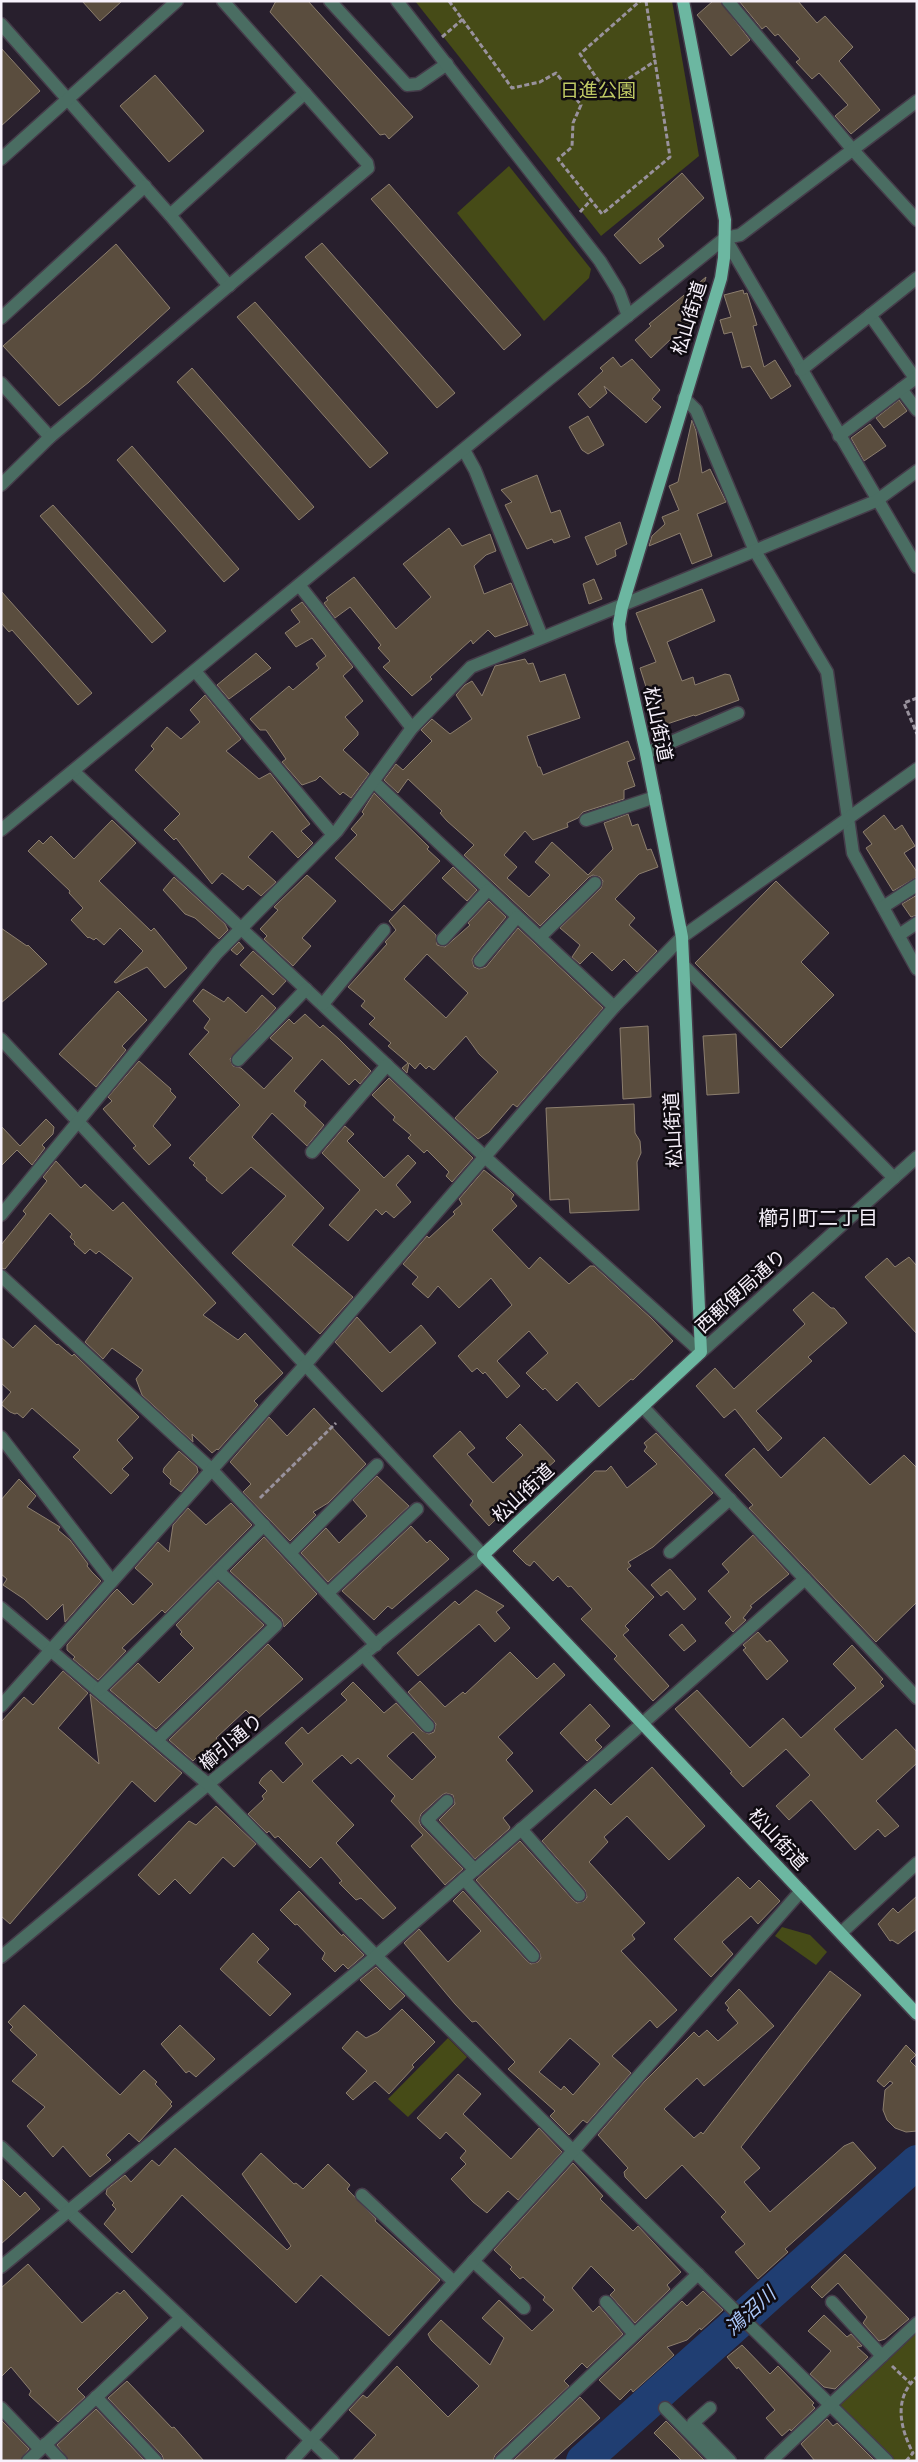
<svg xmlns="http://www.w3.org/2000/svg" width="918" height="2462" font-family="Figtree,'Noto Sans JP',sans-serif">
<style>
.green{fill:#464b17}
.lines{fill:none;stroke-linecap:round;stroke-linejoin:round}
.river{stroke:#203e72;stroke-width:34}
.building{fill:#5a4d3e;stroke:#8c7e6e;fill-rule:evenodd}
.minor-casing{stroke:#453c4a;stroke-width:15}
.major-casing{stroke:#453c4a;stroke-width:15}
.path{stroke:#99929d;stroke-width:3;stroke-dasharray:5 2.5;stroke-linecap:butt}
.minor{stroke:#4a6d62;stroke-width:12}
.major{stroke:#6cb7a1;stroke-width:12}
.labels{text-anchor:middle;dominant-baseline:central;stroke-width:5;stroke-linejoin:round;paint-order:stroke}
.park-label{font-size:19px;fill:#bfc964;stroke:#0f0b11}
.street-label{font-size:19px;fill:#f7f1fb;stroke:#0f0b11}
.neighbourhood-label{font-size:20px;fill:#f7f1fb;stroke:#0f0b11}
.water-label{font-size:20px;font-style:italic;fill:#a9c6f7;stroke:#0f0b11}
</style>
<rect width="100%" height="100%" fill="#281f2d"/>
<g class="green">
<path d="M415,1H672L699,156L601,236Z"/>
<path d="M509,166L591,269L589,278L544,321L457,213Z"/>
<path d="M782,1927L810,1935L827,1952L816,1965L775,1936Z"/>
<path d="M448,2038L467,2057L408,2117L388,2099Z"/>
<path d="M917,2328V2461H891L835,2406Z"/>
</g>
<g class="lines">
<path class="river" d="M583,2461L917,2162"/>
</g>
<g class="building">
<path d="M82,1H122L100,21Z"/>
<path d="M276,1H308L413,117L389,139L385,134L380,135L270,12Z"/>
<path d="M713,1H720L750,40L731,56L697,15Z"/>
<path d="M739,1H798L817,23L825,16L853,47L839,61L880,110L851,134L835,116L848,105L819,73L812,79L796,62L800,59L778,34L775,36L766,26L762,29Z"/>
<path d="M1,48L40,91L1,126Z"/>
<path d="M155,75L204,131L169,162L120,106Z"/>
<path d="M682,173L704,198L658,239L664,246L640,264L614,235Z"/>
<path d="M389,184L521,335L504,350L371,199Z"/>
<path d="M322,243L455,393L437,408L305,257Z"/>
<path d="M116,244L170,308L89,382L59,406L3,346Z"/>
<path d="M706,277L685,351L672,338L651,358L635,340L651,326L649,324Z"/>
<path d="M743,290L744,294L747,293L757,325L753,326L764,367L775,360L791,386L771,399L750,366L742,368L732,332L724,334L720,320L731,317L724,295Z"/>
<path d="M255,302L388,453L370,468L237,317Z"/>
<path d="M613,357L621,367L632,359L660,390L652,399L661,407L646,423L604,386L607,393L590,408L578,394L603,371L600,368Z"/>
<path d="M192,368L314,507L299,520L177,382Z"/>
<path d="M899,400L907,411L884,428L876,418Z"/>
<path d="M588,416L604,445L588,454L582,450L569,427Z"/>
<path d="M692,420L696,431L702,473L710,469L726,502L697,514L712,556L692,564L680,533L649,546L652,536L665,524L662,517L679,510L669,486L678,482Z"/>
<path d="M870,424L886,446L864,461L851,438Z"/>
<path d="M132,446L239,569L224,582L117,460Z"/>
<path d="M537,475L551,513L560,510L570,537L554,543L552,539L527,549L505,505L512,502L501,490Z"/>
<path d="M53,505L166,631L152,643L40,516Z"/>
<path d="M620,522L627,544L615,550L616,556L597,565L585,537Z"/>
<path d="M449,528L462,546L490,534L496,551L486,555L474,566L484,594L511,583L528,625L495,637L488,630L473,644L471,640L430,677L432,679L412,696L383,667L390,661L378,648L381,645L350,607L335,618L324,603L328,600L326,598L354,577L396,629L431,597L403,564Z"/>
<path d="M594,579L602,599L589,604L583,584Z"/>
<path d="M702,589L715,621L667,642L682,681L693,677L695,685L725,674L730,675L739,700L695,716L694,715L661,726L656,712H654L640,668L656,662L636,613Z"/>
<path d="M1,591L92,693L78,705L12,630L9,632L1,623Z"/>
<path d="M302,602L353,667L343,676L363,701L345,717L358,732V735L343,750L369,774L351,798L343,792L340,795L320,776L316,780L302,785L282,762L286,759L266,730H260L250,719L289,686L293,690L319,668L316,664L326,656L312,638L296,647L285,633L300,622L291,610Z"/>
<path d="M256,653L271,668L229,699L217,685Z"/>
<path d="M525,659L528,664L533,663L540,682L565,674L580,718L527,736L538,767H540L543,775L628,741L635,759L627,762L635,786L624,790V799L583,812L578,818L567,823L568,827L533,840L525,831L504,855L517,867L507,878L529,897L550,875L535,862L552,842L588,875L613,849L604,823L628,814L632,826L638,824L647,850L651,849L658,867L639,874L615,899L635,918L629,925L657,951L637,972L624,959L612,971L592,952L580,964L572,957L580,945L560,928L601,888L603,881L600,877L593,875L589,877L540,926L464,855L474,845L447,821L440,813L442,811L408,779L398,793L384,780L396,764L403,770L432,741L421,730L432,719L450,734L472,719L456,695L465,685L472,681L482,696L495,666Z"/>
<path d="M205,695L241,739L226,751L259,779L270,773L310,824L301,831L313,843L298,858L272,831L248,857L276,882L261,896L248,885L243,890L222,873L212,884L176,838L174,840L164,830L180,814L135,770L154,749L151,746L167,727L181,739L200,722L190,710Z"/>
<path d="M374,793L429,847L427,849L440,861L392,911L335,858L357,835L351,829L364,814L362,812Z"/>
<path d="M884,815L895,830L902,825L915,846L904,853L917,872V877L893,891L866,848L872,844L863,832Z"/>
<path d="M112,820L136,843L99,881L151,931L154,928L187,968L165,988L147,967L116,983L114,982L143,951L120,928L104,945L96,938L94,940L89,937L88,938L71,920L83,908L69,893L70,891L28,851L39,840L43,844L51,836L74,859Z"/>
<path d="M453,867L477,890L467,901L442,878Z"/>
<path d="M307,875L336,901L302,938L311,946L293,966L264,939L267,936L260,929L278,910L274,907Z"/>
<path d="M174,877L225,924L228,930L219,939L195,918L185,914L163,890Z"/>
<path d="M776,881L829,933L801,962L834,995L781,1048L695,963Z"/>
<path d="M917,895V915L911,917L902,904Z"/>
<path d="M489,901L506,917L474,956L472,960L474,967L479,969L486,967L518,928L603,1008L517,1107L513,1104L489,1132L478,1139L455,1118L498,1072L479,1054L466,1036L434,1070L429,1066L426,1069L420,1063L415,1069L409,1063L407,1073L402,1068L408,1063L388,1046L391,1043L369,1024L375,1018L361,1006L365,1001L348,987L387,944L385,942L396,930L389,921L404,905L436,935L437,945L445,947L470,925L468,923ZM427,954L468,993L446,1018L404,979Z"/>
<path d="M1,928L27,946L28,945L47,964L1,1003Z"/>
<path d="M239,942L244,948L237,955L231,950Z"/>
<path d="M253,951L286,981L273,995L240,965Z"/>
<path d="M203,989L224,1002L228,997L246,1013L262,995L276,1008L230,1059L233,1066L241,1068L264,1089L293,1058L270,1038L289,1019L294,1024L305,1014L320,1028L323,1025L339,1039L371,1071L360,1084L355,1079L349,1085L322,1059L294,1091L306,1102L304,1106L324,1125L307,1146L272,1113L252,1137L324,1208L292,1245L353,1297L320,1334L232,1253L286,1196L251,1167L222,1194L206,1180L207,1178L193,1165L195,1163L189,1158L240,1105L189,1054L209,1032L204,1028L210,1019L193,1001Z"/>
<path d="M118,991L147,1020L122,1046L126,1050L96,1087L59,1054Z"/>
<path d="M648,1026L651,1097L623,1099L620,1028Z"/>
<path d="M736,1034L739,1093L707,1095L703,1036Z"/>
<path d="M139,1061L171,1089L170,1091L176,1097L153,1126L171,1145L149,1165L133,1148L136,1146L103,1109L112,1101L108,1097Z"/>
<path d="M389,1078L473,1158L452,1182L446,1176L449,1172L427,1150L424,1153L408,1138L411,1135L393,1120L395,1117L372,1095Z"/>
<path d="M634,1104L635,1133L640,1141L641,1153L637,1162L639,1210L570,1213L569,1199L550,1200L546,1108Z"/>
<path d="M46,1119L54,1127L53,1134L42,1145L45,1148L32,1165L17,1150L1,1166V1126L20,1146Z"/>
<path d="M345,1126L354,1134L347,1141L384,1178L408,1155L416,1163L396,1185L411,1202L394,1218L386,1211L382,1215L376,1209L348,1241L329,1225L360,1190L322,1153Z"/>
<path d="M56,1161L81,1188L85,1184L113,1211L123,1202L216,1303L203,1315L238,1340L245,1333L283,1373L254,1401L258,1405L218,1450L217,1449L212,1453L192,1434L193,1442L142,1395L136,1379L143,1370L112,1348L103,1359L85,1342L133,1278L99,1251L96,1254L90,1249L85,1254L74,1244L75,1242L70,1237L72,1234L50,1213L5,1269L1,1268V1245L26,1214L23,1211L47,1181L43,1177Z"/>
<path d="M484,1170L509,1190L514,1195L511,1199L517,1206L492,1230L529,1269L540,1257L569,1284L590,1266H594L651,1318L673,1341L633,1380L631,1379L599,1407L577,1382L557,1401L545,1388L543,1390L526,1373L548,1353L529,1331L497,1361L520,1386L507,1398L485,1372L483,1374L477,1368L472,1372L458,1356L512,1305L491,1278L459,1308L438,1286L428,1298L412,1284L418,1277L403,1264L427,1236L429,1238L455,1214L453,1212L462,1204L459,1199Z"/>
<path d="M909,1257L917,1266V1334L865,1277L887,1258L895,1267Z"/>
<path d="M813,1292L831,1308H834L847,1323L808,1357L812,1361L756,1411L782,1438L768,1451L735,1409L724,1418L696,1386L715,1368L734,1389L805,1324L793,1310Z"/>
<path d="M357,1317L390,1353L421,1325L436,1343L382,1392L335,1342Z"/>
<path d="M35,1325L57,1345L58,1344L72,1356L74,1354L139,1417L117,1440L133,1458L122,1469L129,1475L111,1494L73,1457L80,1450L32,1408L23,1418L17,1413L15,1414L10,1412L1,1404L11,1392L1,1383V1337L13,1348Z"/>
<path d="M314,1408L366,1464L328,1503L313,1512L316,1515L290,1541L243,1492L251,1484L230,1462L269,1417L287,1436Z"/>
<path d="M520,1424L555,1461L538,1476L541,1479L524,1496L522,1494L489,1526L470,1505L473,1501L433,1456L460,1431L475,1448L467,1454L493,1483L523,1455L506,1438Z"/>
<path d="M656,1433L713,1493L653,1547L628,1562L631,1566L627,1569L654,1597L625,1626L629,1630L623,1635L669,1686L653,1701L614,1659L617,1656L581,1619L592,1609L571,1586L568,1587L558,1576L553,1581L534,1561L530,1566L526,1564L513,1551L595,1471H606L611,1466L627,1488L657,1464L644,1451L647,1447L644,1443Z"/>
<path d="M824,1437L870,1485L904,1455L917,1468V1602L876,1642L749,1508L753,1505L725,1475L754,1448L781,1478Z"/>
<path d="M179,1451L197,1467L198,1472L181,1492L170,1484L171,1480L163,1472L164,1468Z"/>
<path d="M377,1476L409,1506L328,1582L301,1553L326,1528L339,1543L367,1516L353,1500Z"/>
<path d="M19,1479L36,1496L27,1507L60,1527L58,1530L70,1540L88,1564L87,1566L92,1572L101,1581L65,1622L63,1604L47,1620L24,1599L3,1585L7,1579L1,1574V1500Z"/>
<path d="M231,1503L252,1525L165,1613L162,1610L122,1648L126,1651L98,1680L73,1659L75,1657L67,1650V1645L113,1593L117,1589L133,1605L153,1584L135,1568L158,1542L169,1552L173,1525L188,1508L206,1525Z"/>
<path d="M411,1526L427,1543L430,1540L449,1559L392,1609L388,1606L374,1620L342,1591Z"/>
<path d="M753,1535L789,1574L750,1606L752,1607L743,1618L746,1620L733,1632L725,1623L731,1617L708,1591L729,1572L722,1564Z"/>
<path d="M264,1537L317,1594L284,1627L282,1619L230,1571Z"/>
<path d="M670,1569L696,1599L684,1610L667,1591L661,1596L651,1585Z"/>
<path d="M218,1582L264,1625L156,1729L110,1690L138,1663L159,1683L194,1648L180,1634L182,1632L176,1625Z"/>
<path d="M476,1590L504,1606L496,1612L510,1628L495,1642L479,1624L418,1676L397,1653L455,1601L459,1605Z"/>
<path d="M682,1624L696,1641L684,1651L669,1635Z"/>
<path d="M758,1632L767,1642L770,1640L788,1661L767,1680L743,1650L746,1648L743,1645Z"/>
<path d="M268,1644L303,1679L256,1720L246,1710L216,1738L225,1750L205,1766L197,1757L193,1761L169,1740Z"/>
<path d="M852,1645L883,1679L880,1682L884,1686L834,1729L862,1760L896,1729L917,1752V1763L876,1801L899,1826L885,1837L878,1829L855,1850L811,1800L789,1820L776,1806L810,1775L786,1749L743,1787L730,1773L732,1772L675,1709L697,1690L750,1748L783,1718L801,1738L856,1688L833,1664Z"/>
<path d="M510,1652L537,1679L554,1663L565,1675L498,1737L513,1753L506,1760L533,1791L503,1818L510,1827L509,1829L475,1859L439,1820L455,1804L453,1795L446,1793L442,1795L421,1814L419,1821L421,1826L463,1869L445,1885L411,1846L423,1835L391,1801L395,1796L358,1758L351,1764L342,1755L312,1781L354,1825L336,1843L396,1908L383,1919L361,1898L356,1900L339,1883L342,1881L321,1857L310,1868L278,1836L275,1838L269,1831L267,1833L248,1814L264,1799L262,1796L267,1791L259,1783L262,1778L271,1770L283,1783L303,1764L285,1743L302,1727L308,1734L347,1700L341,1694L353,1682L384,1713L396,1703L422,1731L429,1734L434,1732L436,1724L408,1692L420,1681L445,1707L463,1692L465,1694ZM413,1732L436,1757L412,1780L387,1756Z"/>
<path d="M63,1671L88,1693L58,1728L99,1764L90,1694L182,1773L155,1802L132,1781L10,1924L1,1916V1722L24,1697L33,1705Z"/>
<path d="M590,1704L610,1726L595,1740L602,1747L587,1761L560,1733Z"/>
<path d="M652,1767L705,1826L669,1860L627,1816L604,1837L608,1842L589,1862L645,1923L632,1935L635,1939L621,1951L677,2010L657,2028L650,2020L612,2056L631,2073L587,2123L583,2120L569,2135L550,2116L555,2111L508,2069L515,2062L476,2021L472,2022L455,2004L404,1943L419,1929L448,1962L481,1931L453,1901L463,1891L527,1961L531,1964L538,1962L541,1958L539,1951L476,1880L520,1841L573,1900L577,1903L584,1901L587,1897L585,1890L542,1841L595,1789L611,1805ZM570,2038L600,2064L573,2095L564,2086L561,2090L539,2072Z"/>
<path d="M216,1806L256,1844L234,1867L223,1857L190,1894L175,1879L159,1895L138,1875L189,1821L196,1825Z"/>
<path d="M738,1877L750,1889L759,1880L780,1901L758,1924L751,1916L722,1942L733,1954L711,1977L674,1939Z"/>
<path d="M299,1891L342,1936L343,1934L364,1955L348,1969L343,1964L335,1972L322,1959L325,1953L297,1924L295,1925L280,1910Z"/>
<path d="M917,1896V1929L898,1944L892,1940L890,1941L878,1924L893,1908L898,1913Z"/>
<path d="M253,1933L269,1949L257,1962L291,1994L270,2016L220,1969Z"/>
<path d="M376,1967L405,1996L390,2010L360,1980Z"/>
<path d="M830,1971L861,1995L741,2147L760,2168L744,2182L770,2212L844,2146L853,2142L876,2168L785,2249L788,2252L758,2279L735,2252L745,2244L721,2217L726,2212L682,2165L646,2199L625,2177L624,2172L628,2168L598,2135L644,2082L694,2032L699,2037L707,2030L718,2041L738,2023L727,2010L729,2008L725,2003L739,1989L774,2026L704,2086L697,2078L664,2109L694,2138L701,2132L703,2134Z"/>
<path d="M24,2005L120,2095L144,2070L157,2082L155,2084L172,2102L170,2104L172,2106L139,2142L129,2133L106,2155L111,2160L90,2177L63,2146L53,2157L27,2126L45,2107L12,2081L37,2055L10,2030L13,2027L8,2022Z"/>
<path d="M402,2009L435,2042L412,2065L414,2067L389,2094L375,2081L353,2100L346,2093L367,2071L342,2048L357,2031L366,2038L378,2032Z"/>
<path d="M180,2025L215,2059L196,2077L189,2071L186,2073L161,2044Z"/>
<path d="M906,2045L916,2055L910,2061L917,2068V2131L906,2132L895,2128L887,2120L883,2110L885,2090L893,2083L890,2081L884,2087L877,2081Z"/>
<path d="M458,2074L481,2094L463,2114L511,2159L539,2128L562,2152L518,2200L508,2191L487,2213L473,2202L451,2179L466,2164L460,2158L466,2151L446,2132L440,2139L417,2118Z"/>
<path d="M175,2148L287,2250L291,2246L242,2174L261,2153L294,2184L296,2183L303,2189L328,2164L350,2185L347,2189L376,2219L375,2221L440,2280L389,2336L321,2275L296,2303L182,2195L132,2253L104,2224L116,2209L112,2205L114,2203L106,2194L107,2189L125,2175L131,2182L152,2160L159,2166Z"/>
<path d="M573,2163L603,2196L600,2199L633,2231L638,2226L681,2272L667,2285L670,2289L635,2323L610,2295L615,2290L591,2266L572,2288L593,2312L599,2306L623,2334L587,2368L582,2363L564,2381L569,2386L495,2455L493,2461H352L376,2435L349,2410L363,2395L367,2398L397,2366L448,2417L479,2386L431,2340L428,2334L441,2320L490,2365L504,2338L482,2318L499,2300L532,2331L554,2310L543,2300L545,2297L523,2277L520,2279L510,2269L512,2267L494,2250Z"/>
<path d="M1,2178L20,2197L25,2192L40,2209L1,2244Z"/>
<path d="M845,2254L909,2319L885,2339L879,2341L863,2323L867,2317L838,2283L822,2298L811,2287Z"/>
<path d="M28,2264L82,2323L117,2292L120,2294L124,2290L148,2318L77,2389L85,2397L58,2422L29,2395L31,2391L11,2367L1,2377V2288Z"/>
<path d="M703,2291L723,2310L701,2330L700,2328L687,2340L667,2347L674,2355L633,2392L631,2389L620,2400L599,2380L682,2301L687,2306Z"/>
<path d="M824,2315L847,2337L851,2334L862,2346L857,2347L868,2357L835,2389L824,2387L810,2374L831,2351L808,2331Z"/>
<path d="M742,2345L770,2374L778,2366L814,2403L812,2405L815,2408L791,2431L790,2429L782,2436L766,2418L775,2410L738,2367L737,2369L727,2357Z"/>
<path d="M127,2381L172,2428L174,2427L204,2461H164L162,2455L108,2398Z"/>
<path d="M580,2397L600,2418L552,2461H513Z"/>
<path d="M96,2409L145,2461H69L57,2445Z"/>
<path d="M827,2419L833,2426L837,2423L875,2461H815L801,2444Z"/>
<path d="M1,2420L29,2449L20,2461H1Z"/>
<path d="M666,2421L705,2461H682L654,2433Z"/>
</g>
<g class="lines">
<defs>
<g id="minor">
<path d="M330,1L407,85L418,84L447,64"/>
<path d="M397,1L600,261L619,292L628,316"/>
<path d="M728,1L852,149L917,220"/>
<path d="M1,24L170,215L229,286"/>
<path d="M1,159L177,1"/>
<path d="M170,215L305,93"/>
<path d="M725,238L917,567"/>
<path d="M870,315L915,378"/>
<path d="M1,318L145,186"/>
<path d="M801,370L917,278"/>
<path d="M1,383L50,437"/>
<path d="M901,389L917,410"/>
<path d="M684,398L696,410L755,551L827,672L853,853L917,969"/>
<path d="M839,436L917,377"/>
<path d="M464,450L475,470L542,637"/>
<path d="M1,485L50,437L368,168L367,163L223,1"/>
<path d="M299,585L412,728"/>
<path d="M195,671L333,835"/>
<path d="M646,753L738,713"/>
<path d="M73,771L485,1157L701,1352L917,1157"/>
<path d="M374,782L614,1007"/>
<path d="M586,820L655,797"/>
<path d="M1,830L549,379L725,238L740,235L917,101"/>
<path d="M883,907L917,885"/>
<path d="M899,935L917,923"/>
<path d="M540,937L595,883"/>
<path d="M443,939L488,890"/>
<path d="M480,961L517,917"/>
<path d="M684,966L894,1178"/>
<path d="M323,1004L384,930"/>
<path d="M1,1039L483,1555L1,1957"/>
<path d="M238,1060L306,989"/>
<path d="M312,1152L387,1065"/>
<path d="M1,1215L217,953L337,831L412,728L471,667L876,501L917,471"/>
<path d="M1,1276L211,1469L376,1645"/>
<path d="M643,1407L917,1698"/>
<path d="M1,1437L112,1581"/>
<path d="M670,1552L730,1499"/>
<path d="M290,1553L377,1465"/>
<path d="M328,1593L417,1509"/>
<path d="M1,1608L209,1785L376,1956L887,2461"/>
<path d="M363,1655L428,1726"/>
<path d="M99,1690L264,1525"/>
<path d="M1,1706L305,1365L614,1007L682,937L917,769"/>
<path d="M157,1740L276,1625L218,1571"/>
<path d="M447,1801L427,1820L475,1870"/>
<path d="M521,1829L579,1895"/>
<path d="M464,1879L533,1956"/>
<path d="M841,1933L917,1863"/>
<path d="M1,2147L333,2461"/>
<path d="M362,2195L454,2282"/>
<path d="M473,2261L524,2308"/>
<path d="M1,2267L376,1956L643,1723L805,1579"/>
<path d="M606,2302L634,2334"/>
<path d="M832,2302L882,2356"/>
<path d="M96,2397L156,2461"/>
<path d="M1,2408L40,2449"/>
<path d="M665,2408L717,2461"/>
<path d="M710,2408L693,2423L730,2461"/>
<path d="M45,2444L61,2461"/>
<path d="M28,2461L181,2318"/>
<path d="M292,2461L573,2151L801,1891"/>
<path d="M501,2461L698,2274"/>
<path d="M771,2461L917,2323"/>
</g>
<path id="major" d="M683,1L725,220L724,258L721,278L622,607L619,624L621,641L646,753L682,937L701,1352L483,1555L917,2014"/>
</defs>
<use href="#minor" class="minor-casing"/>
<use href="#major" class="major-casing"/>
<g class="path">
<path d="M449,1L512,88L540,82L556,73L581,105L573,123L572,147L558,159L602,214L670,157L655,61L607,93L580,54L640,1"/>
<path d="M646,1L655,61"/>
<path d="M442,37L463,19"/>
<path d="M580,212L591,200"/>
<path d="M917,698L904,703L917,734"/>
<path d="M260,1498L336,1423"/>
<path d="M892,2366L910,2383"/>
<path d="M906,2461L913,2453C900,2428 893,2398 917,2377"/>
</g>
<use href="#minor" class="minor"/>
<use href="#major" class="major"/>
</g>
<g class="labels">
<g class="park-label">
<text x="598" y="90">日進公園</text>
</g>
<g class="street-label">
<text transform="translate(689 318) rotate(-73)">松山街道</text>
<text transform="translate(658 724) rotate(78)">松山街道</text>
<text transform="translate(673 1130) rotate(-93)">松山街道</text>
<text transform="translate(741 1291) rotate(-42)">西郵便局通り</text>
<text transform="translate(523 1493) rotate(-43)">松山街道</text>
<text transform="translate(231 1742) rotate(-40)">櫛引通り</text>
<text transform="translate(778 1839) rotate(47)">松山街道</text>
</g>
<g class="neighbourhood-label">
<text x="818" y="1218">櫛引町二丁目</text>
</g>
<g class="water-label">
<text transform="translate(750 2311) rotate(-42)">鴻沼川</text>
</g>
</g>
<rect width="918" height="2462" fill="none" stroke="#f7f1fb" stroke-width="5"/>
</svg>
